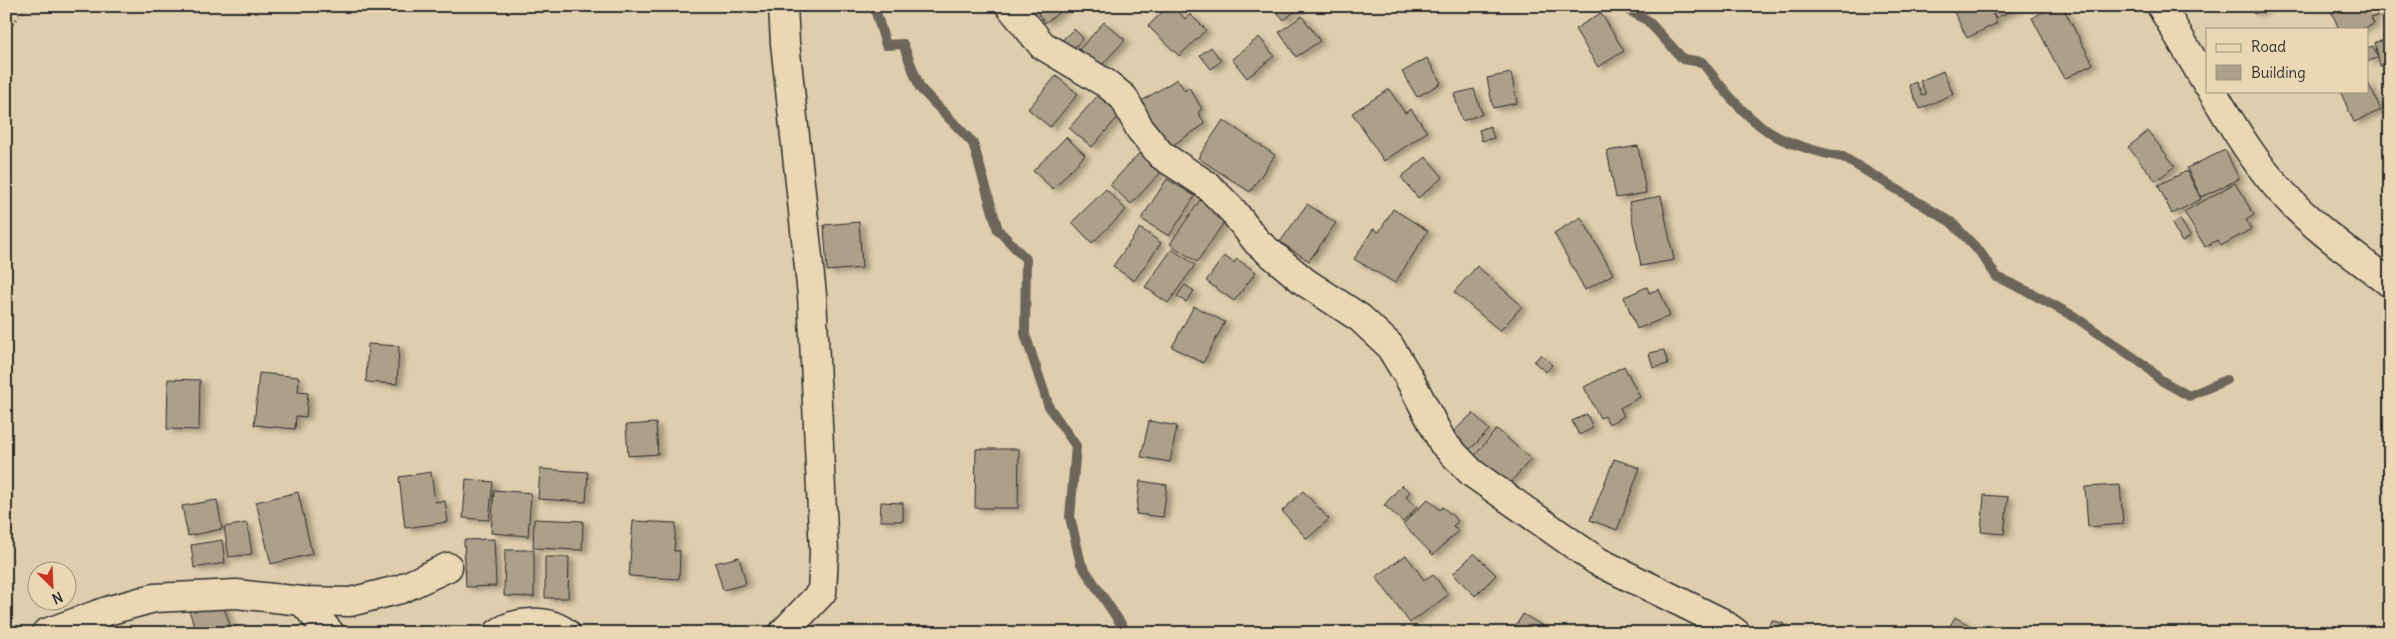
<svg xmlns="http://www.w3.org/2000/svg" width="2396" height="639" font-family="Delius,sans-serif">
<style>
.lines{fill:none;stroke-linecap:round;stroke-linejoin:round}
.stream{stroke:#6c665a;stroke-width:10}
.building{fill:#ada088;stroke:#2b2b2b;filter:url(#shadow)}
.minor-casing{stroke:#2b2b2b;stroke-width:31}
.path{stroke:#2b2b2b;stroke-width:3;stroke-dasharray:1 4;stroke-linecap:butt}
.minor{stroke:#ead8b5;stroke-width:28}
</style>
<defs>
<filter id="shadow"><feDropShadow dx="5.5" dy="3" stdDeviation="2.5" flood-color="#0004"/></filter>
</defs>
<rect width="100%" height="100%" fill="#dfcead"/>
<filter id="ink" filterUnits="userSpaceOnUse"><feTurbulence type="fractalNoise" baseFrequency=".02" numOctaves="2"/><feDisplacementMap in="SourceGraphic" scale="10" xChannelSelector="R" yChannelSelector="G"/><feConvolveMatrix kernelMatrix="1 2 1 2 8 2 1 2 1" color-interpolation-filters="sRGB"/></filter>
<g filter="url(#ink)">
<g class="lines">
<g class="stream">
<path d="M874,6L886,45L903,44L920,88L973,143L998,230L1026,259L1025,334L1049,407L1076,446L1070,517L1081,564L1127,633"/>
<path d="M1621,6L1647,20L1683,59L1702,62C1722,88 1742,114 1769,132C1785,143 1824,154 1843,157L1951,222L1980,252L1997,277L2029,292L2075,317L2146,366L2159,379L2189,396L2226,380"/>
</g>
</g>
<g class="building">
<path d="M1033,6H1068L1045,23Z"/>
<path d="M1168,6H1173L1185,19L1190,14L1206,30L1179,56L1148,26Z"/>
<path d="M1272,6H1301L1284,20Z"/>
<path d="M1951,6H1989L1997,23L1967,38Z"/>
<path d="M1990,6H2021L1996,18Z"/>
<path d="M2053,6H2062L2093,64L2064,79L2032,18Z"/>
<path d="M2250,6H2264L2265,9L2254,14Z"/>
<path d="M2329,6H2373L2377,16L2371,18L2374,24L2363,29H2339Z"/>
<path d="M1601,13L1624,51L1598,67L1575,29Z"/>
<path d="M1302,16L1320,41L1296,57L1279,32Z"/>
<path d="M1104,22L1125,40L1097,70L1077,52Z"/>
<path d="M1074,29L1083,38L1072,50L1062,40Z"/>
<path d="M1259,37L1274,56L1247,78L1232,59Z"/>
<path d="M2390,40V64L2380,66L2375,42Z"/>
<path d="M2373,46L2378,57L2367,62V48Z"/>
<path d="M1211,47L1221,61L1211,69L1200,55Z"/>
<path d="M1427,58L1441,83L1417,97L1402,72Z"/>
<path d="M1943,71L1953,94L1920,109L1909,85L1916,82L1922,96L1926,94L1920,81Z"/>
<path d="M1511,73L1517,103L1493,108L1487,78Z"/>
<path d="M1056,76L1078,94L1050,127L1028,109Z"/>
<path d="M1177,79L1185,91L1189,87L1202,109L1198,112L1205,124L1168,148L1140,102Z"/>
<path d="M2367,80L2381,110L2354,122L2340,91H2367Z"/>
<path d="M1389,89L1405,113L1411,109L1427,132L1384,161L1352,113Z"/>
<path d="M1474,89L1482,114L1462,121L1454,94Z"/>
<path d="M1101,92L1123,111L1092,147L1069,128Z"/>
<path d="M2390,100V123L2382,103Z"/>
<path d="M1223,120L1275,155L1250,192L1198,158Z"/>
<path d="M1490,126L1494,138L1482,141L1479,130Z"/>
<path d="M2148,131L2175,166L2156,181L2128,147Z"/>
<path d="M1066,137L1085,155L1053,189L1033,171Z"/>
<path d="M1638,146L1646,193L1616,198L1607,151Z"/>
<path d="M1142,150L1163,170L1131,204L1110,185Z"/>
<path d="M2225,150L2239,179L2201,197L2187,168Z"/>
<path d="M1426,157L1443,177L1418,198L1401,177Z"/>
<path d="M2187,171L2201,199L2172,214L2158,185Z"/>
<path d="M1167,179L1195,196L1169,236L1141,219Z"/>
<path d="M2235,183L2254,215L2246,220L2251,229L2221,246L2217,240L2205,247L2184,212Z"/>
<path d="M1106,189L1126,210L1092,243L1072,222Z"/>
<path d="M1661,196L1674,260L1641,266L1629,202Z"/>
<path d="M1200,200L1227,218L1197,262L1170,244Z"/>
<path d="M1307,204L1336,223L1309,261L1280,242Z"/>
<path d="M1393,209L1428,231L1395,283L1354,259L1373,229L1379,232Z"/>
<path d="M1581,217L1613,274L1585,290L1554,233Z"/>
<path d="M2180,219L2190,236L2182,242L2172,224Z"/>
<path d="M859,222L862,268L827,271L824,225Z"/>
<path d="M1140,228L1161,243L1134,281L1113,266Z"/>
<path d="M1172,249L1195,265L1168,303L1145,287Z"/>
<path d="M1224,256L1234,263L1237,259L1256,272L1234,301L1206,281Z"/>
<path d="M1477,266L1522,306L1500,331L1454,292Z"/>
<path d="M1185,285L1194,291L1186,302L1177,296Z"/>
<path d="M1647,287L1649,293L1659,289L1670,316L1637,329L1624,297Z"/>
<path d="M1194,306L1225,322L1203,363L1172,347Z"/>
<path d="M368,344L399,346L397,384L366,382Z"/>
<path d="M1664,350L1668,364L1653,368L1649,353Z"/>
<path d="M1541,354L1552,365L1546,372L1534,362Z"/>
<path d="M1624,366L1640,397L1620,408L1624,416L1609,424L1605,416L1600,418L1584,387Z"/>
<path d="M259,373L299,377L298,392L308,393L306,417L296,416L295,429L254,425Z"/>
<path d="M168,379L200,380L199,430L167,429Z"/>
<path d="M1473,413L1489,430L1469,450L1452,433Z"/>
<path d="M1587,414L1593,428L1579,435L1572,421Z"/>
<path d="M1149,421L1177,426L1170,462L1141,457Z"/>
<path d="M656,423L658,454L628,456L626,425Z"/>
<path d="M1497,429L1531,459L1508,485L1474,456Z"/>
<path d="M976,449H1019L1018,508H975Z"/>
<path d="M1614,459L1640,468L1617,530L1590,520Z"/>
<path d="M540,469L588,472L586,502L538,499Z"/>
<path d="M431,472L435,502L445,501L448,522L405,528L399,477Z"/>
<path d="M466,479L493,482L489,520L463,518Z"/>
<path d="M1140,481L1167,485L1163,517L1136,514Z"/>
<path d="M1402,485L1410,492L1406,497L1417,507L1403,522L1384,505Z"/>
<path d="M2120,485L2123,524L2088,527L2085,487Z"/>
<path d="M494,490L531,493L528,536L491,533Z"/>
<path d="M1303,491L1329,519L1307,539L1282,511Z"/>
<path d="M298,492L312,554L271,564L256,502Z"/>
<path d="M1984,495L2008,497L2004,534L1981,532Z"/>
<path d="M1428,499L1440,510L1443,507L1458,521L1453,526L1458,531L1433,555L1403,524Z"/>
<path d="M217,500L222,529L188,536L182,506Z"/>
<path d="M881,502L903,503V521H880Z"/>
<path d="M534,519L583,521L582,550L533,548Z"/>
<path d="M633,521L676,523L674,551H680L679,579L629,576Z"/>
<path d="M247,523L252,554L229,557L224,527Z"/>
<path d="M494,539L496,586L466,587L464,540Z"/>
<path d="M222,540L225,563L194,568L191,545Z"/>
<path d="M505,550H534V597L504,596Z"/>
<path d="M1474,553L1496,575L1475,596L1453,574Z"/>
<path d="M1406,555L1424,580L1433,574L1448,595L1410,623L1376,577Z"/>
<path d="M545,557H569L568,598H545Z"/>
<path d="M739,557L746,584L723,590L715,563Z"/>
<path d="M221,599L233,633H197L189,611Z"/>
<path d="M1523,614L1543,626L1539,633H1511Z"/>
<path d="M1955,617L1976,629L1974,633H1946Z"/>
<path d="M1772,620L1784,624L1781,633H1767Z"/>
</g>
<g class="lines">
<defs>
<g id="minor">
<path d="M1010,6L1042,45L1107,84L1124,98L1140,129L1161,155L1207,185L1233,211L1257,242L1305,282L1360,318L1389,345L1409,378L1443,443L1472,473L1597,561L1721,622L1736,633"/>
<path d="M2161,6L2207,84"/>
<path d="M2212,91C2235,130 2258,168 2289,200C2319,232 2355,256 2390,283"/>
<path d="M302,601L330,633"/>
<path d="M46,633L107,611L154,598L236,594L302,601L350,602L401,589L448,567"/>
<path d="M498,633C517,620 548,619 566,633"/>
<path d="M783,633L822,592L824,554L812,295L785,43L783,6"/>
</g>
</defs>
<use href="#minor" class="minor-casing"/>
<path class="path" d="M6,31L28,6"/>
<use href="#minor" class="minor"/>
</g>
</g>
<rect width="2396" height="639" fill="none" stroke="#ead8b5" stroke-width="25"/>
<rect x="12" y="12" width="2371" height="614" fill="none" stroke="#2b2b2b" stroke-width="2" filter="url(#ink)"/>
<rect x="2206" y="28" width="162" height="65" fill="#ead8b5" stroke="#9e937e"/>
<rect x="2216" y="44" width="25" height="8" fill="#ead8b5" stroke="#9e937e"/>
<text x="2251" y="52" font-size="15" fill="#2b2b2b">Road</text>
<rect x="2216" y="65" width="25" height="15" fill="#ada088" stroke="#9e937e"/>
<text x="2251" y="78" font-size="15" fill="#2b2b2b">Building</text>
<g transform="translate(52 586) rotate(156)"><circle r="24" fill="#ead8b5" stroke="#9e937e"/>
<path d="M0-4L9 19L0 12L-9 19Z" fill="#c8321e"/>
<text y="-8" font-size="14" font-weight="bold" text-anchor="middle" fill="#2b2b2b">N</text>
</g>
</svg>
